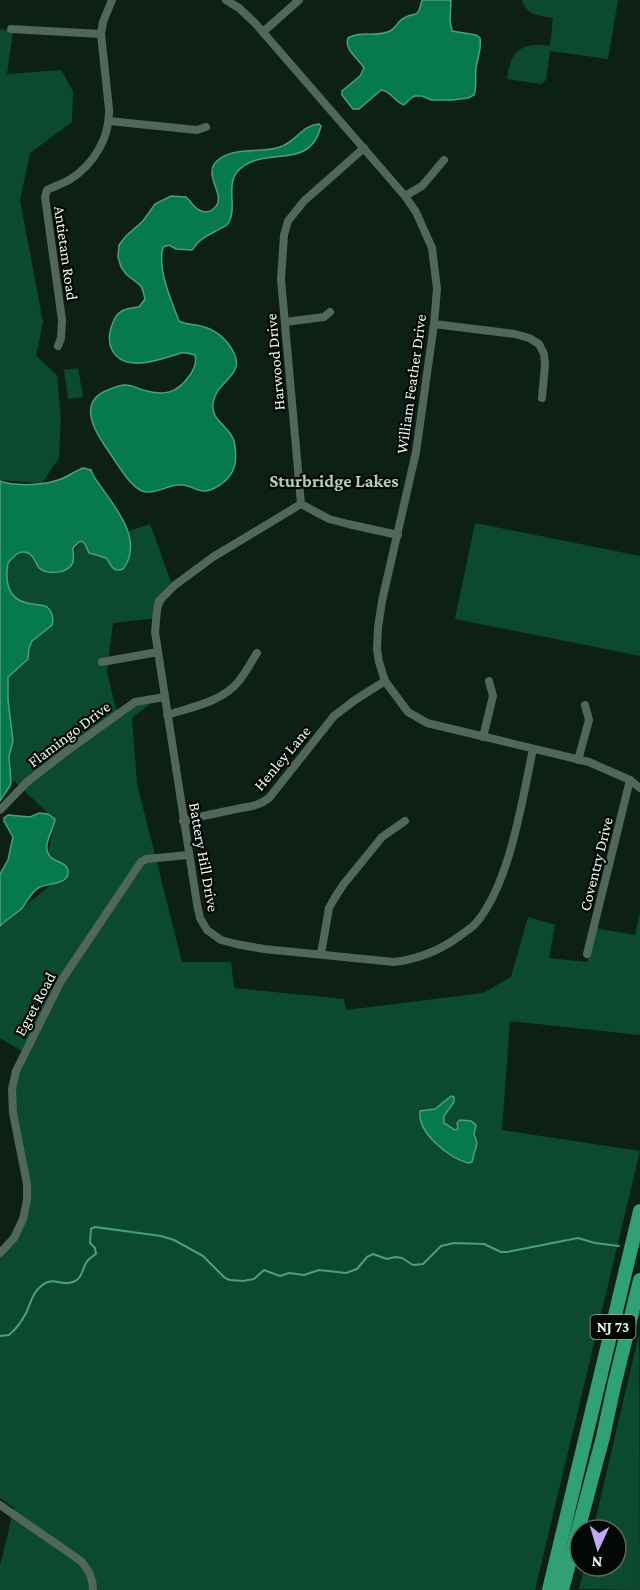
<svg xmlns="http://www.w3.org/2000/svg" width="640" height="1590" font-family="'Crimson Pro',serif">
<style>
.green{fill:#0c4a30}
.water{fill:#07794f;stroke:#4b9f7f;stroke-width:1.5}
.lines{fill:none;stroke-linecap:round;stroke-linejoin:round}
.stream{stroke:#4b9f7f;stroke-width:2}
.minor{stroke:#52675b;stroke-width:8}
.trunk{stroke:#31a072;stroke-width:14}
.labels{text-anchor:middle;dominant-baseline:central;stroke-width:4.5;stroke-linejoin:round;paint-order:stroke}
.shield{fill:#030805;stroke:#a5afaa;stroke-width:1.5}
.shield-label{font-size:15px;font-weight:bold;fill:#ebf7f0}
.street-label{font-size:16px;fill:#ebf7f0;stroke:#030805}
.neighbourhood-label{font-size:18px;font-weight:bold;fill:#b4cbbd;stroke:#030805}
</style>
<rect width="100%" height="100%" fill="#0d2016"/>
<g class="green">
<path d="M522,0H618L608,59L550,51L546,80L541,84L507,79C511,50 521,42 550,46L553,18C540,16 526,15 522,0Z"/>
<path d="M0,29L13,31L7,74L61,70L73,91L72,122L30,153L20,200L43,322L36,356L57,375L61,419L59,458L42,483L0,480Z"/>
<path d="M78,368L83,397L68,399L64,370Z"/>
<path d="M475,523L640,556V656L455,619Z"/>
<path d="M150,524L173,587L156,618L113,623L107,672L116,709L151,703L132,718L137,784L182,962H231L234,988L344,999L346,1010L483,993L511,977L528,917L555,925L549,958L587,962L595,928L635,935L640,913V1035L510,1021L502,1130L640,1151L535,1590H0V1566L14,1508L0,1498V1257L27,1215L12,1086L25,1053L0,1038V926L68,871L48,854L55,820L11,778L7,680L0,675V557L12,558L25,552L60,571L82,541L121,570L128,531Z"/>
<path d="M639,1334L640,1590L579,1589L585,1566H616V1530H593Z"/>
</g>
<g class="water">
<path d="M422,0H451L450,21L452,31L476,35L480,38C482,51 477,57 476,69C475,77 477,86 474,95L468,98L452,100H431L422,96H415L411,98L404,105C394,102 392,91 381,90L359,109H353L342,95V91L360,76L364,68C358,58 344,50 348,38C361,30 377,38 390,31C396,28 398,21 404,18C417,10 417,21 422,0Z"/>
<path d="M319,124L321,126C309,174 262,143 237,172C226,186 237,208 229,222C227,226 224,227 221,228C215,232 207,235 201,240C197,242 195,247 192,250L176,249L169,245L163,247C157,269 171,300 179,321C184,324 190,324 196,325C214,328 226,337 234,353C245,376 216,381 213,403C210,421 230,426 234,441C238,460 236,474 220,485C215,488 209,492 203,491C194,490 187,483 177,485C166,486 154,495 142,491C128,485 114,458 105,446C92,427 79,401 108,390C113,388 119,385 125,385C131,385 137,388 143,390C164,396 177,394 190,375C194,369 197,362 195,355C190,354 186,352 181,353C161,359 125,374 112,350C107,340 110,328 115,318C120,309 130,308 139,307L145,299L143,291L141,286L126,274L121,267L118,257L119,245L126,236L143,221L155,204L171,196L186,197C191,201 193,207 199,210C203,212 208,213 212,210C227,200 211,184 212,172C212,167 214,163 218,160C235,146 261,154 280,147C296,142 302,125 319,124Z"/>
<path d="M83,468L91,470L94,477C111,502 146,539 123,569C111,573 112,564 106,558L89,553L85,544L82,541L79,542L73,548C73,553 74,558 73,562C69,574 47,575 39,568C36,564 35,559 32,556C23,547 14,555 8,563C5,580 7,599 27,603C34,605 41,604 47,607C52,611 54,618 52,625L32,641L29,648L28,659L8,677V700L13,741L9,756L11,782L10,786L0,801V481C15,487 47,485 61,479C69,476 75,471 83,468Z"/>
<path d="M39,813L48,814L55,819C54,829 42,845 49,855C53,863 69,861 68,873C67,885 48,883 40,887C31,891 28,901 22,908C15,915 7,919 0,926V874L8,860L13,837L4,821V818L8,815L30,817Z"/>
<path d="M451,1096L454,1097V1102L444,1116V1123L455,1130L458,1129L457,1123L460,1120L471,1121L476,1125L474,1134L477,1143L472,1162L469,1163C450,1159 417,1133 420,1111L435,1109Z"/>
</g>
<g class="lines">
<path class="stream" d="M0,1336L9,1335C16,1329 22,1321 26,1313C30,1305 32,1294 39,1288C53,1274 60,1287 73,1282C82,1279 82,1270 86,1263C88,1259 92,1257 96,1254L95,1248L90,1243L91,1229L95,1227L161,1236L174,1240L203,1256L225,1278L230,1280L243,1281L254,1279L264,1270L280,1276L289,1273L304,1275L319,1270L346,1273L357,1269L367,1257L373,1254L387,1259L395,1257L402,1258L413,1265L423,1264L441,1246L454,1243L484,1244L501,1252H507L578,1238L595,1243L619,1246"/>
<g class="minor">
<path d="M226,0L239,8L255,23L405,196L416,212L432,248L437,289L434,324L416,452L382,601L378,628L377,649L379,662L385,681L408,712L427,723L589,762L630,780L640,788"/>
<path d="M11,29L101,34"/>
<path d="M263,32L299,0"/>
<path d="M109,121L197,130L206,127"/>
<path d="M364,148L304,201L288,221L284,235L281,279L301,504L329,519L348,524L398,535"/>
<path d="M405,196L422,186L444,160"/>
<path d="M285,322L324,317L330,312"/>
<path d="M434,324L515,334L529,338L539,344L544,354L545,365L542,398"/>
<path d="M58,346L61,338L62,320L45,197L47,190C55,186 62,184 69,180C94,165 110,137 109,109L101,34L103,22L112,0"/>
<path d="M301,504L213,557L175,585L159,601L157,610L155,632L197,904L200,918L207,930L221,940L236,944L264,949L394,962C419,959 441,950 461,935C466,931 472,928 476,923C510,883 522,801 533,749"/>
<path d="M102,662L158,652"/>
<path d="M167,715C192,707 222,702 239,681C246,672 251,662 257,653"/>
<path d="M483,737L493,696L489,681"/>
<path d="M578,760L589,720L585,705"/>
<path d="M0,810L27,782L67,751L135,702L165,697"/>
<path d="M183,821C199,817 216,813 232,810C247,806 256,808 269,798L334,716L355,700L385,681"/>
<path d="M321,954L329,908L334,899L343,885L382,837L405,821"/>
<path d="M587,954L630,780"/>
<path d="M0,1253L14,1238L23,1219L27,1200V1184L13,1113L12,1089L16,1071L61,981L141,862L146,859L188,855"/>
<path d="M0,1505L81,1561C89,1570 93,1578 93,1590"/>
</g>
<g class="trunk">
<path d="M549,1590L640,1211"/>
<path d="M562,1590L603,1437L614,1386L640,1280"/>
</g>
</g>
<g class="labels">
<rect class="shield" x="590.5" y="1315" width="45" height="24" rx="4.5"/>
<g class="shield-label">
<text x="613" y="1327">NJ 73</text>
</g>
<g class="street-label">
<text transform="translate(66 253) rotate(82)">Antietam Road</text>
<text transform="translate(275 362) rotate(-95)">Harwood Drive</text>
<text transform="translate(411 384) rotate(-82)">William Feather Drive</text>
<text transform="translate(69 734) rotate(-37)">Flamingo Drive</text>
<text transform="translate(282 758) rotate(-50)">Henley Lane</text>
<text transform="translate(204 857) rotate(80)">Battery Hill Drive</text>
<text transform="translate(596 864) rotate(-76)">Coventry Drive</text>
<text transform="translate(35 1004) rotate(-62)">Egret Road</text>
</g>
<g class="neighbourhood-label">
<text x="334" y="481">Sturbridge Lakes</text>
</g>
</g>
<g transform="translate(598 1548) rotate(184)"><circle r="28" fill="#030805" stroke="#606863" stroke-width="1.5"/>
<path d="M0-4.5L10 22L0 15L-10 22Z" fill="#bfa9f4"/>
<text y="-9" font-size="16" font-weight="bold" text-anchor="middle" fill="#ebf7f0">N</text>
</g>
</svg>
